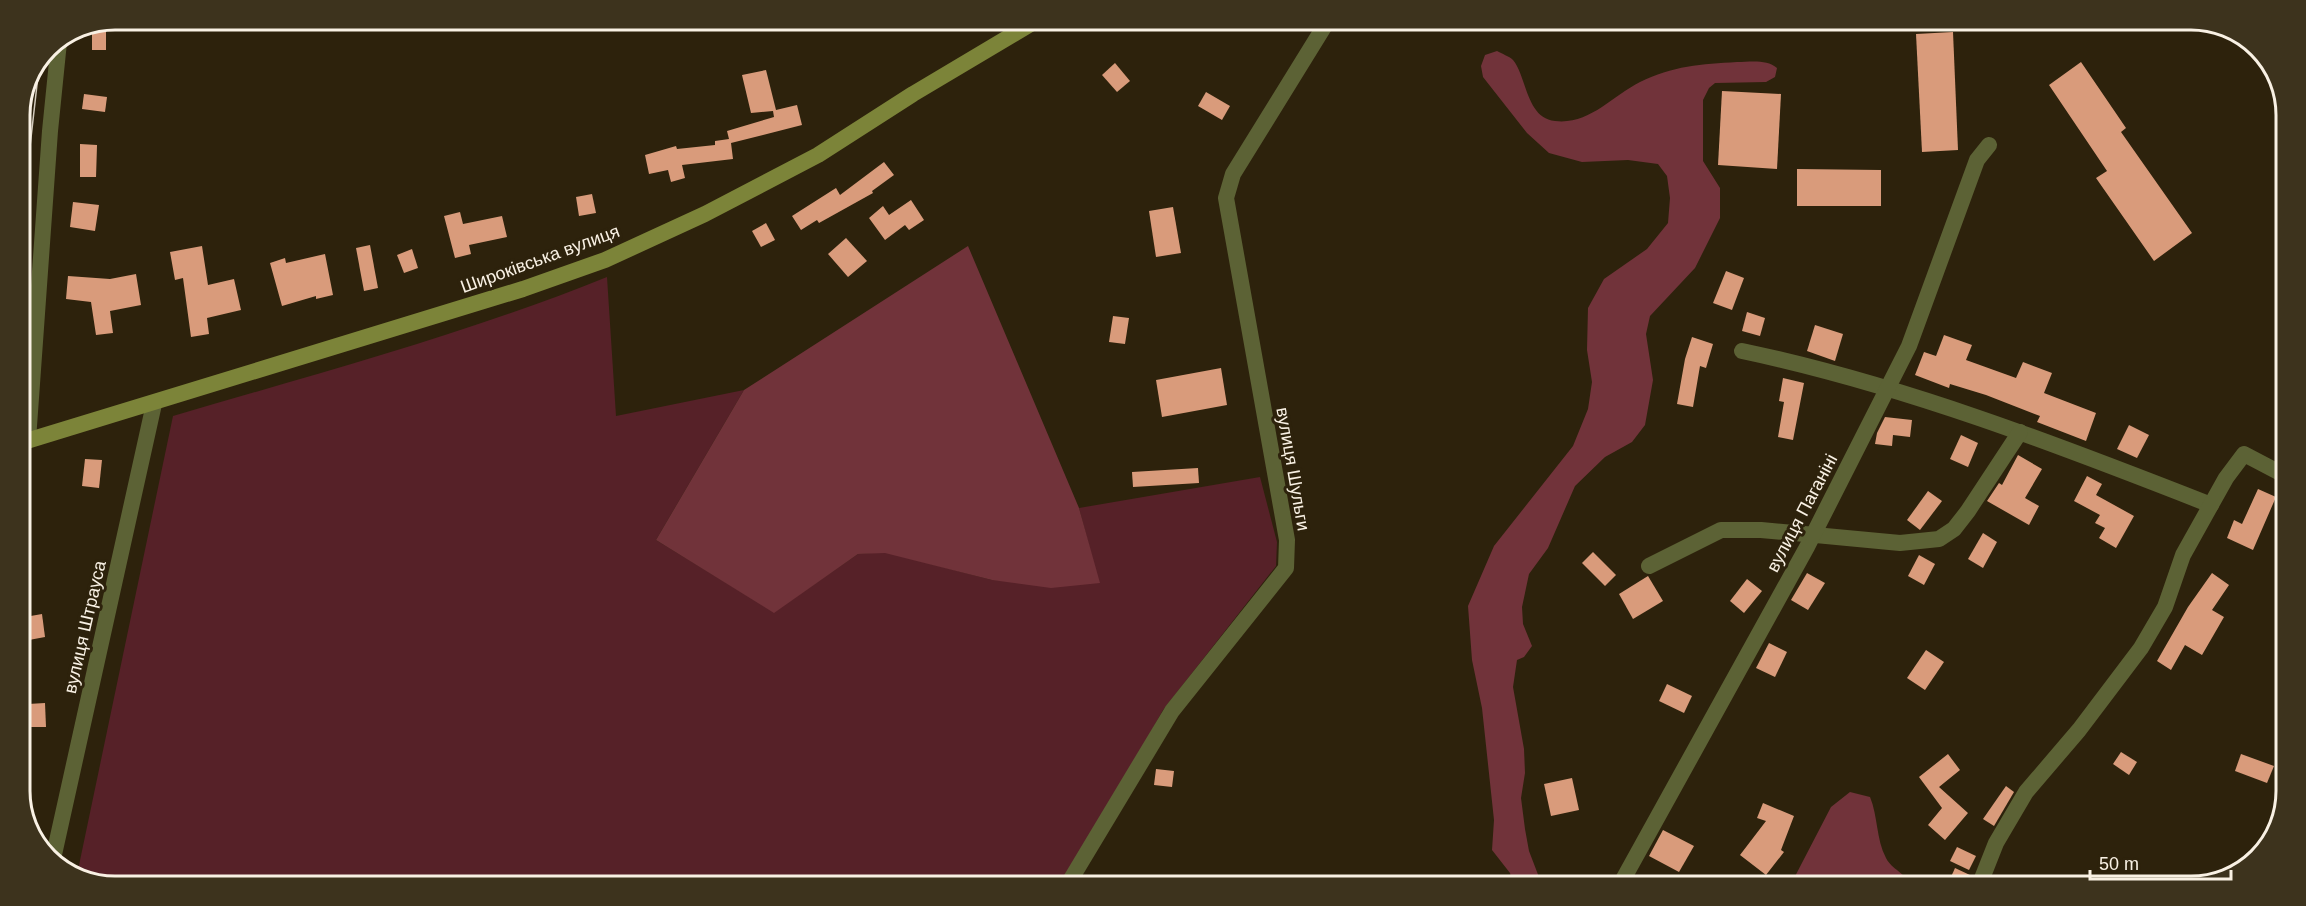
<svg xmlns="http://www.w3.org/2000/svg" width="2306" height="906" font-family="Arial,sans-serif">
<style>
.green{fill:#562128}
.forest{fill:#71333a}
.building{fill:#d99b7b}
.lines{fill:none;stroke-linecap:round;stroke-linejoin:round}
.minor{stroke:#5c6235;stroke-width:16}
.secondary{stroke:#7c8439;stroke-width:16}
.tram{stroke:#d4cbbc;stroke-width:1.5}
.labels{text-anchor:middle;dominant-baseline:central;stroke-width:6;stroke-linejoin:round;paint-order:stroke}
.street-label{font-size:18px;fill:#f9f1e4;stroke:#2d220c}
.rim{fill:none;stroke:#f9f1e4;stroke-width:3}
</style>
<rect width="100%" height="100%" fill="#2d220c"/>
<path class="green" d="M607,277L616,416L744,390L656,540L774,612L858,554L885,552L992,580L1099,583L1079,508L1260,477L1277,542L1276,566L1163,710L1093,835L1062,884L128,881L78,870L173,416C319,373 466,334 607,277Z"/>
<g class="forest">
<path d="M1497,51C1502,54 1509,56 1513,60C1527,77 1526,118 1555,121C1589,125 1611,97 1640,82C1672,66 1702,64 1737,62C1750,62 1767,59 1777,68L1775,77L1766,82L1715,83L1709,88L1703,100V161L1720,188V218L1695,268L1650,316L1646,334L1653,380L1645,425L1632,442L1605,457L1575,486L1548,548L1529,574L1522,607L1523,624L1532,646L1524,657L1517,660L1513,687L1524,749L1525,773L1521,798L1525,829L1529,851L1542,885H1513L1510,873L1492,850L1494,820L1482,708L1472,660L1468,606L1494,546L1573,446L1588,409L1592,382L1587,350L1588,308L1604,279L1647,249L1668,223L1670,198L1667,176L1658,164L1628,160L1582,162L1549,153L1527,133L1483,77L1481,66L1485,55Z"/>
<path d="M968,246L1079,508L1100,583L1051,588L992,580L885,553L858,554L774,613L656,540L744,390Z"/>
<path d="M1850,792L1870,797C1878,816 1876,839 1886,858C1892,870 1905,872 1911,886H1790L1831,807Z"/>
</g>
<g class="building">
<path d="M106,23V50H92V29Z"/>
<path d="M1953,32L1958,150L1922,152L1916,34Z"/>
<path d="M2081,62L2126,128L2121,132L2192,233L2154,261L2096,178L2107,171L2049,85Z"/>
<path d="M1115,63L1130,81L1117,92L1102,75Z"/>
<path d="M766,70L776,110L797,105L802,125L731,143L733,159L682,165L685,178L671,182L668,170L649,174L645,155L676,146L677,149L715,145V141L729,139L727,131L774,117L773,111L751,113L742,75Z"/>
<path d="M1722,91L1781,94L1777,169L1718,165Z"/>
<path d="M1206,92L1230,106L1222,120L1198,106Z"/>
<path d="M84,94L107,97L105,112L82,109Z"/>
<path d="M80,144L97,145L96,177H80Z"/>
<path d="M884,162L894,175L872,191L873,193L819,223L817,220L801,230L792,216L836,188L840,195Z"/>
<path d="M1797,169L1881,170V206H1797Z"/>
<path d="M592,194L596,213L579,216L576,197Z"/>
<path d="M911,200L924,220L909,230L905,225L885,240L869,218L883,206L889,215Z"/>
<path d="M73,202L99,205L95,231L70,227Z"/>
<path d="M1173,207L1181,253L1156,257L1149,211Z"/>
<path d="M460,212L463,224L502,216L507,237L469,245L471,254L455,258L444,216Z"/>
<path d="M766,223L775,240L761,247L752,231Z"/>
<path d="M846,238L867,261L848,277L828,254Z"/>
<path d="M370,245L378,288L364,291L356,248Z"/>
<path d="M202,246L208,285L234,279L241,310L207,318L209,334L191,337L183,278L175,280L170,252Z"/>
<path d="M412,249L418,268L404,273L397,255Z"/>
<path d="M325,254L333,295L316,299V296L282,306L270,263L285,258L286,263Z"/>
<path d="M1726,271L1744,278L1732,310L1713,303Z"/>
<path d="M136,274L141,305L110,311L113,333L96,335L91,302L66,299L68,276L110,279Z"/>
<path d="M1747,312L1765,318L1760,336L1742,331Z"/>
<path d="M1113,316L1129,318L1125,344L1109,342Z"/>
<path d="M1815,325L1843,334L1835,361L1807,351Z"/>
<path d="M1944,335L1972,345L1966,360L2016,378L2023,362L2052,373L2044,393L2096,413L2086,441L2037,422L2040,416L1986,395L1950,384L1949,388L1915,375L1924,352L1936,356Z"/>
<path d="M1692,337L1713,344L1706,368L1700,366L1693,407L1677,404L1685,359Z"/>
<path d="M1221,368L1227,405L1162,417L1156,380Z"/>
<path d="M1783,378L1804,383L1793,440L1778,437L1784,402L1779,401Z"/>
<path d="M1885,417L1912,420L1910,437L1893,435L1892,446L1875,444L1877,433Z"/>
<path d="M2129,425L2149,435L2137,458L2117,449Z"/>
<path d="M1961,435L1978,443L1968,467L1950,459Z"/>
<path d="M2018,455L2042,469L2025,498L2039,506L2029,525L1987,501L1999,483L2002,485Z"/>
<path d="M85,459L102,460L99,488L82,486Z"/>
<path d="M1198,468L1199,483L1133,487L1132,472Z"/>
<path d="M2087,476L2102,484L2096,495L2134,516L2116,548L2099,538L2105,528L2095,523L2100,515L2074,501Z"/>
<path d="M2258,489L2276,497L2253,550L2227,538L2234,520L2242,524Z"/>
<path d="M1928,491L1942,501L1920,530L1907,520Z"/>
<path d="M1983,533L1997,542L1983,568L1968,559Z"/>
<path d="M1593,552L1616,575L1605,586L1582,563Z"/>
<path d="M1919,555L1935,564L1924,585L1908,576Z"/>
<path d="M1807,573L1825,583L1808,610L1791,600Z"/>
<path d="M2212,573L2229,585L2212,610L2224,617L2202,655L2185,645L2171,670L2157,661L2188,607Z"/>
<path d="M1648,576L1663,601L1633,619L1619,594Z"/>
<path d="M1747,579L1762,591L1744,613L1730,601Z"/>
<path d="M42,614L45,637L29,640L25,617Z"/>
<path d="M1769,643L1787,652L1775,677L1756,668Z"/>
<path d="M1926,650L1944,662L1925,690L1907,678Z"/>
<path d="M1667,684L1692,696L1684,713L1659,701Z"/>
<path d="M45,703L46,727H29L28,704Z"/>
<path d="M2121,752L2137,762L2129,775L2113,764Z"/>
<path d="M1948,754L1960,770L1939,787L1968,813L1945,840L1928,825L1942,808L1919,777Z"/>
<path d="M2241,754L2274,766L2267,783L2235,771Z"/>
<path d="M1156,769L1174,771L1172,787L1154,785Z"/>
<path d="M1572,778L1579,810L1551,816L1544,784Z"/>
<path d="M2006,786L2014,792L1994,826L1983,819Z"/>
<path d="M1763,803L1794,816L1781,850L1784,852L1766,875L1740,855L1766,821L1757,818Z"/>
<path d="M1663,830L1694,846L1679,872L1649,856Z"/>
<path d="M1957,847L1976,856L1969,870L1950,861Z"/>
<path d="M1955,868L1972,876L1969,886H1947Z"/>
</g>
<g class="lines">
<g class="minor">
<path d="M1742,351C1903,385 2058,445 2211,505"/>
<path d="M28,440L50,131L59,42"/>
<path d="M1649,566L1721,530H1761L1900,543L1939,539L1954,529L1968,511L2020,432"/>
<path d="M53,859L154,404"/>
<path d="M1068,884L1172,711L1286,568L1287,540L1226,198L1233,174L1327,22"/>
<path d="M1620,885L1807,547L1909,346L1977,160L1989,145"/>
<path d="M1979,886L1996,843L2026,792L2079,730L2141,648L2165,607L2183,555L2226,478L2244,454L2284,475"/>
</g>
<path class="secondary" d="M20,443L523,289L605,260L705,214L818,155L913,94L1034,22"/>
<g class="tram">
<path d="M20,135L23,101"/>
<path d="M20,235L39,67"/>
</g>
</g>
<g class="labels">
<g class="street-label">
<text transform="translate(540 259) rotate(-20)">Широківська вулиця</text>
<text transform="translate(1293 469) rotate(80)">вулиця Шульги</text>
<text transform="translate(1802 513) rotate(-62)">вулиця Паганіні</text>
<text transform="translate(85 627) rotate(-77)">вулиця Штрауса</text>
</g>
</g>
<path d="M0 0H2306V906H0ZM115 30H2191A85 85 0 0 1 2276 115V791A85 85 0 0 1 2191 876H115A85 85 0 0 1 30 791V115A85 85 0 0 1 115 30Z" fill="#3d331d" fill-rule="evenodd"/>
<path class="rim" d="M115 30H2191A85 85 0 0 1 2276 115V791A85 85 0 0 1 2191 876H115A85 85 0 0 1 30 791V115A85 85 0 0 1 115 30Z"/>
<path d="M2090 870v9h141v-9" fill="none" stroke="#f9f1e4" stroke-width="3"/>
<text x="2099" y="870" font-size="18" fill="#f9f1e4" stroke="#2d220c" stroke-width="4.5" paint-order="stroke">50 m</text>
</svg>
